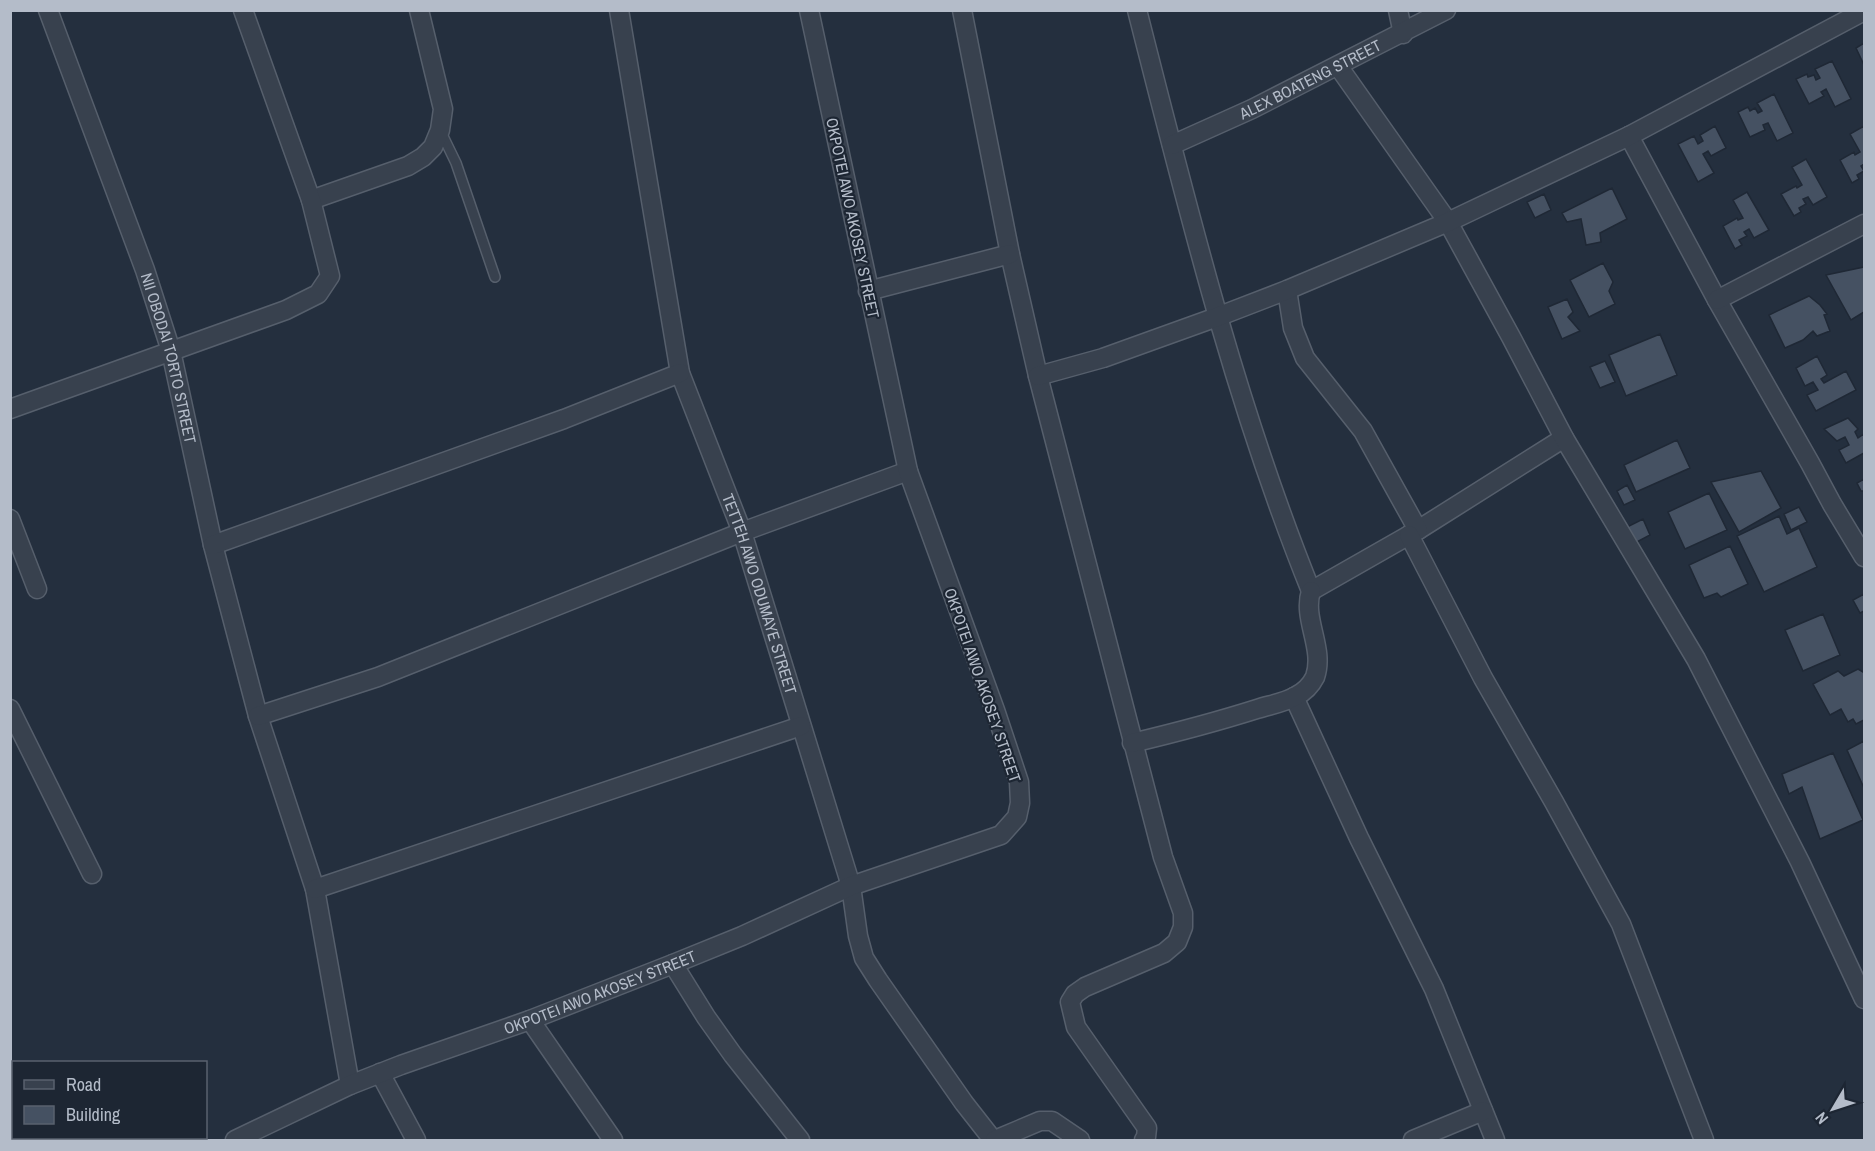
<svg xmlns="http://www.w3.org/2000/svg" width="1875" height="1151" viewBox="0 0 1875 1151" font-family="'Archivo Narrow',sans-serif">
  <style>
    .building { fill: #455162; stroke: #1f2835; stroke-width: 1.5 }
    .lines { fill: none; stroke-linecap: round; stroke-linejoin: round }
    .lane-casing { stroke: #565f6c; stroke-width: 12 }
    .street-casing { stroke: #565f6c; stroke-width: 21 }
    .lane { stroke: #38414e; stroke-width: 9 }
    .street { stroke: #38414e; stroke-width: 18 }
    .labels { text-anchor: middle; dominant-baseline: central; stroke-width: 4.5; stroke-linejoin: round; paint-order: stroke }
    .street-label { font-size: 16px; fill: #b4bcc9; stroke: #1d2633 }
  </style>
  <rect width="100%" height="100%" fill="#242f3e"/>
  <path class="building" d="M1864,43V65L1856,48Z
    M1832,61L1851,99L1835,107L1826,89L1821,92L1824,96L1809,104L1796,79L1807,74L1808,77L1814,75L1816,80L1820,78L1815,69Z
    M1774,94L1793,133L1777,141L1768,123L1763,125L1765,130L1750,137L1738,112L1748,107L1750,111L1755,108L1758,113L1762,111L1757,103Z
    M1715,126L1726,148L1711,156L1708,151L1703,154L1714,173L1698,182L1678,144L1694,136L1698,144L1703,141L1700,135Z
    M1864,126V164L1861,166L1864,171L1857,175L1859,179L1852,183L1840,160L1854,152L1855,155L1860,152L1850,134Z
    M1806,159L1827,197L1813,205L1808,197L1803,199L1806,204L1799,208L1801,212L1794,216L1781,194L1796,186L1797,188L1802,185L1792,167Z
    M1612,188L1627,219L1600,233L1601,242L1586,245L1581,219L1567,222L1562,213Z
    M1747,192L1769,230L1754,238L1749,229L1744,232L1747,236L1739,240L1742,245L1735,249L1723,226L1737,218L1738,220L1743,218L1733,200Z
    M1544,194L1551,210L1535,218L1527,202Z
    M1603,263L1613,282L1609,291L1615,304L1589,317L1570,280Z
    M1864,267V312L1851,320L1826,275Z
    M1809,296L1820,305L1827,314L1824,315L1830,331L1817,336L1813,331L1803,340L1785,348L1769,315Z
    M1567,299L1573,312L1568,317L1580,331L1562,339L1548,307Z
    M1660,334L1677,375L1626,396L1609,355Z
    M1817,356L1827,375L1821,379L1824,383L1846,371L1856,390L1816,411L1807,395L1818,390L1813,382L1805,386L1796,368Z
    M1605,361L1615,382L1600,388L1590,367Z
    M1848,418L1858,429L1855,432L1858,438L1864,434V453L1846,463L1839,450L1849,445L1845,437L1837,441L1824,429Z
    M1677,440L1690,468L1636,492L1624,465Z
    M1761,471L1781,508L1739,532L1711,482Z
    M1864,479V491H1861L1857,483Z
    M1627,485L1635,500L1624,505L1617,491Z
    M1709,493L1727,530L1685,549L1668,512Z
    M1799,507L1807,522L1791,530L1784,514Z
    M1779,516L1787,534L1799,528L1817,567L1764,592L1737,536Z
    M1643,519L1650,535L1635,543L1627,527Z
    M1730,546L1748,584L1721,597L1717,593L1704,598L1689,565Z
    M1864,594V611L1860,613L1853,600Z
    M1823,614L1840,655L1803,671L1785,630Z
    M1858,669L1863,672L1864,671V720L1856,724L1853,719L1848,722L1841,709L1830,715L1813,684L1838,671L1844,676Z
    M1864,741V788L1847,750Z
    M1833,753L1863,820L1820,839L1802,787L1789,794L1782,774Z"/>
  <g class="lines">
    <g class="lane-casing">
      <path id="lane" d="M440,130L456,163L495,277"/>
    </g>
    <g class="street-casing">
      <g id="street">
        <path id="s1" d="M48,10L145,270L171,351L213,545L258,716L315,889L350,1085"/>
        <path id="s2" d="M619,10L680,373L742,532L851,886L858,936L864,958L878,980L964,1103L993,1140"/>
        <path d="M962,10L1010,254L1038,376L1163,857L1183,913V927L1177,942L1164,953L1085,987L1075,994L1070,1002L1076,1027L1147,1128L1146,1137L1144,1140"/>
        <path d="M1137,10C1187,206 1235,403 1311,591L1418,530L1564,438"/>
        <path d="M1398,10L1403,34"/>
        <path d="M1338,66L1448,222L1511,337L1564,438L1696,659L1800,862L1864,999"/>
        <path d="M1629,136L1717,300L1810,463L1832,504L1864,557"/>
        <path id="s3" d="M1172,145L1252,109L1446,10"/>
        <path d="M311,200L408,166L423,157L433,147L440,130L443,109L419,10"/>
        <path d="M1287,290L1293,328L1305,358L1363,431L1418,530"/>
        <path d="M868,291L1010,254"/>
        <path d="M1717,300L1864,224"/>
        <path d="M1038,376L1103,358L1217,317L1287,290L1448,222L1629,136L1864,11"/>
        <path d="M10,409L286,310L318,294L330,276L311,200L243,10"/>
        <path d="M10,519L37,589"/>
        <path d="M1409,535L1483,678L1554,802L1621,924L1704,1140"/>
        <path d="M213,545L564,419L680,373"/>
        <path d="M1294,697L1359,838L1434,989L1495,1140"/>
        <path d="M10,709L92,874"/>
        <path d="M258,716L378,677L742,532L908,471"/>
        <path d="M1132,743C1174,733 1216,722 1257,709C1269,705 1284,703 1296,696C1304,692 1311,685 1315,677C1325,648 1302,619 1311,591"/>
        <path d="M315,889L801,726"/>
        <path d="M673,964L706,1017L733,1055L800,1140"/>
        <path d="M530,1020L613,1140"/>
        <path d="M380,1073L416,1140"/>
        <path id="s4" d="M235,1140L350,1085L401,1065L530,1020L673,964L742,936L851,886L1001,835L1017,817L1020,803L1019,782L995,710L908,471L809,10"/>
        <path d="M995,1140L1040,1121H1052L1080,1140"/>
        <path d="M1413,1140L1483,1111"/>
      </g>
    </g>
    <use href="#lane" class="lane"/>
    <use href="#street" class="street"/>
  </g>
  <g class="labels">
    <g class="street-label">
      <text stroke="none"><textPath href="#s3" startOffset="153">ALEX BOATENG STREET</textPath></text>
      <text transform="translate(853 218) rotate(78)">OKPOTEI AWO AKOSEY STREET</text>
      <text stroke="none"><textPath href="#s1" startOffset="369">NII OBODAI TORTO STREET</textPath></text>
      <text stroke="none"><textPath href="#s2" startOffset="603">TETTEH AWO ODUMAYE STREET</textPath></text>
      <text transform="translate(983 685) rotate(71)">OKPOTEI AWO AKOSEY STREET</text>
      <text stroke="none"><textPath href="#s4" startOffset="394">OKPOTEI AWO AKOSEY STREET</textPath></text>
    </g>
  </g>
  <rect width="1875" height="1151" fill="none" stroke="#b4bcc9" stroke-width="24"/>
  <rect x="12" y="1061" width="195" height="78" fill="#1d2633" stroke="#59626f" stroke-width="1.5"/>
  <rect x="24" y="1080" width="30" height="9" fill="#38414e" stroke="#59626f" stroke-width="1.5"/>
  <text x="66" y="1091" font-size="18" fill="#b4bcc9">Road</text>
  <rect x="24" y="1106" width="30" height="18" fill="#455162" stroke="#59626f" stroke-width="1.5"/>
  <text x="66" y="1121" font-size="18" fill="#b4bcc9">Building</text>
  <g transform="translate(1833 1109) rotate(231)" stroke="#1d2633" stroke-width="4.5" paint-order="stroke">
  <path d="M0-4.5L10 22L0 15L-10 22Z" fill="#b4bcc9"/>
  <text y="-9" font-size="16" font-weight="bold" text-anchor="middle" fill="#b4bcc9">N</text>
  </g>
</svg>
